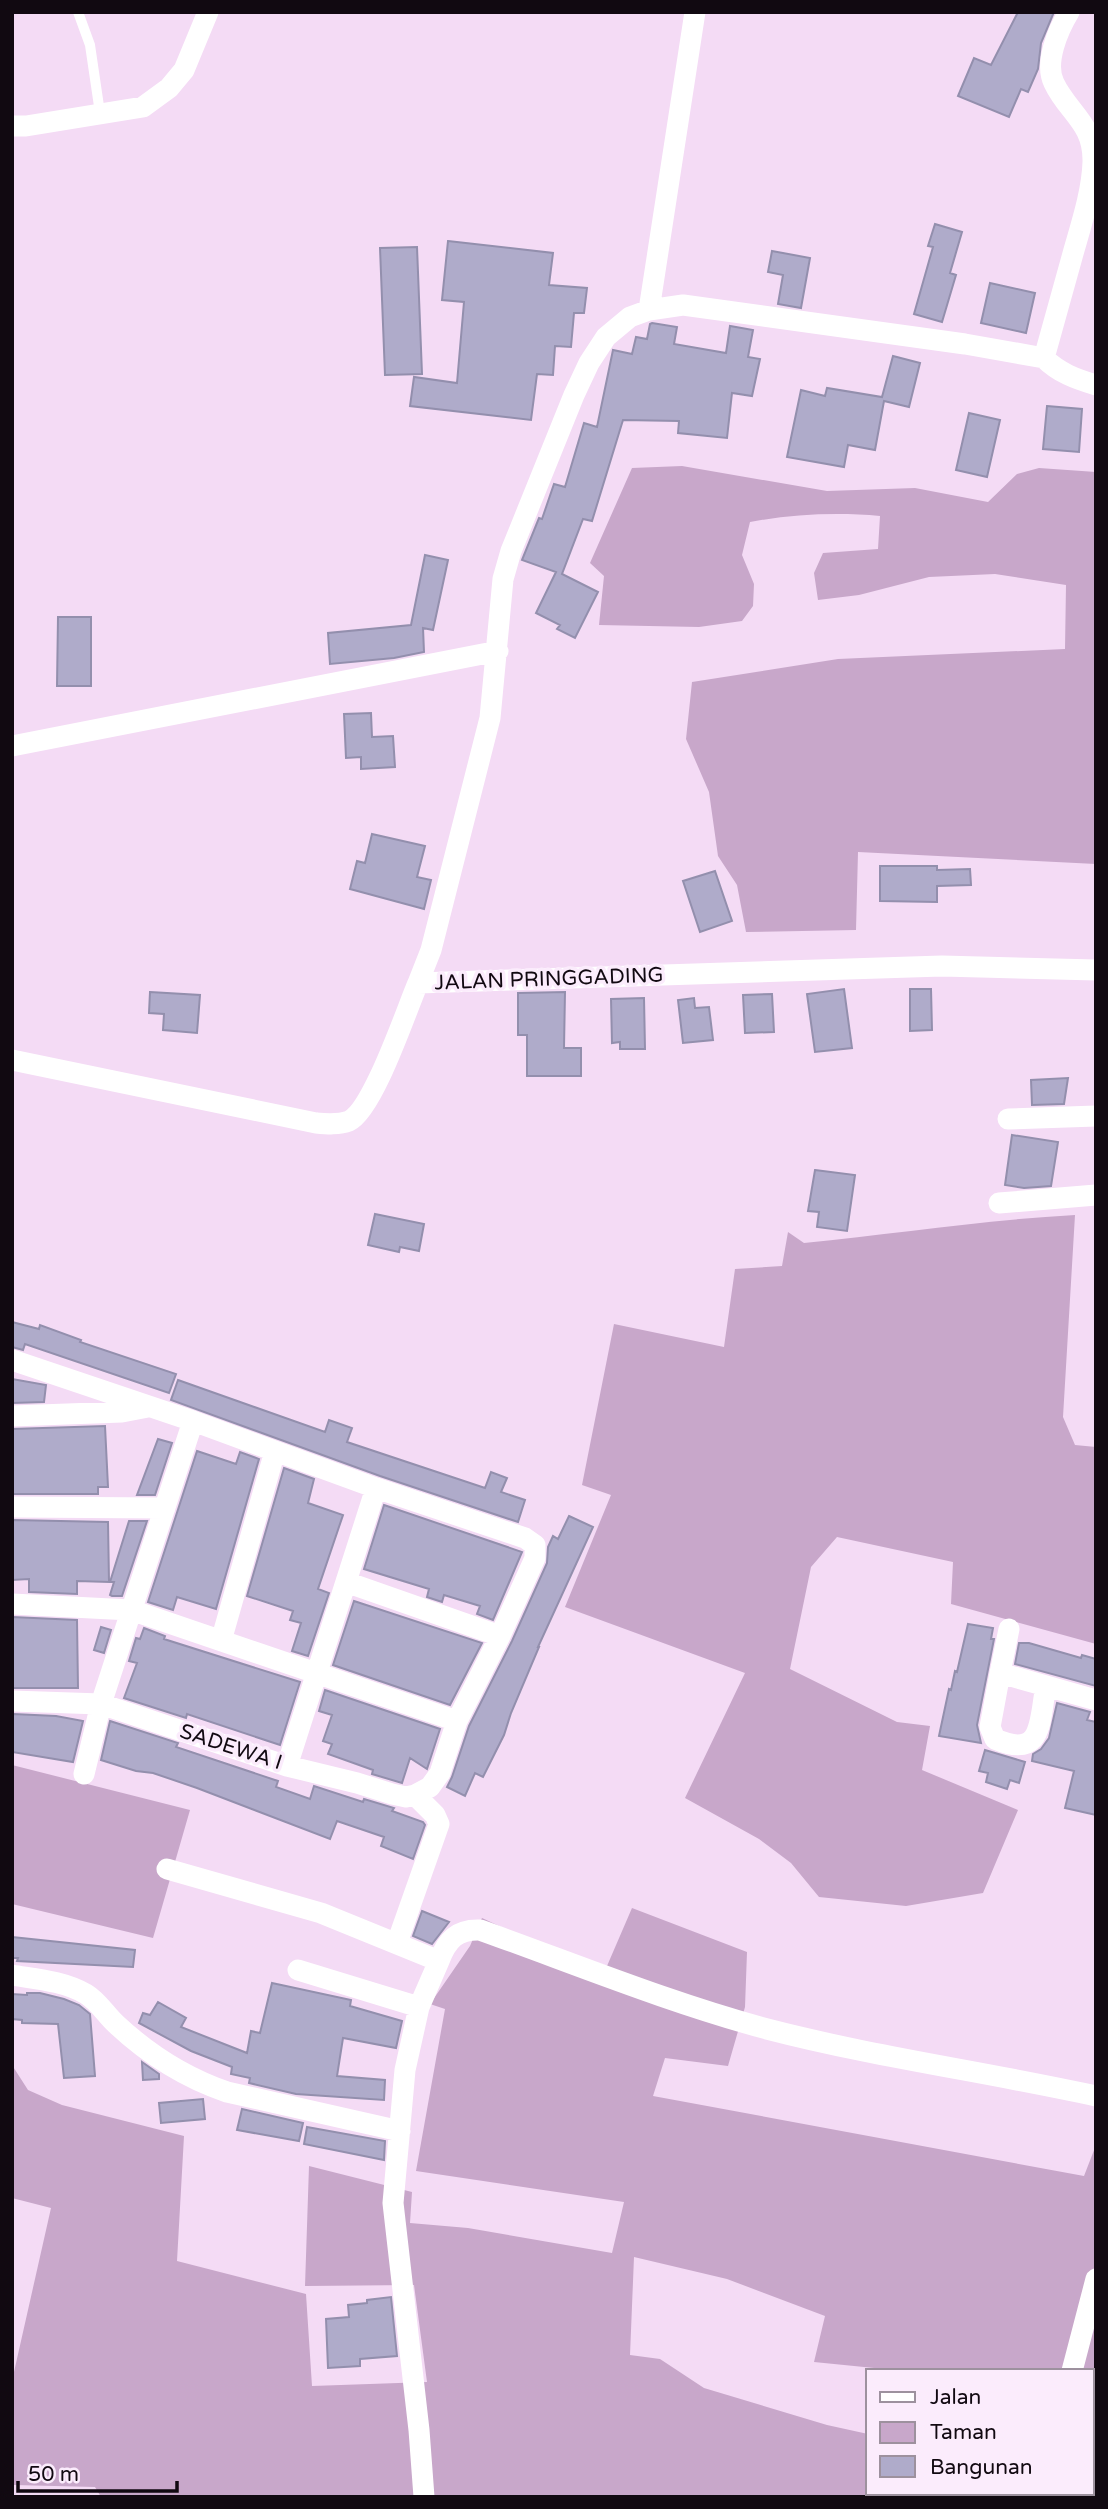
<svg xmlns="http://www.w3.org/2000/svg" width="1108" height="2509" viewBox="0 0 1108 2509" font-family="'Varela Round',sans-serif">
  <style>
    .green { fill: #c8a7ca; fill-rule: evenodd }
    .building { fill: #afabca; stroke: #938fad; stroke-width: 2 }
    .lines { fill: none; stroke-linecap: round; stroke-linejoin: round }
    .service { stroke: #fff; stroke-width: 10 }
    .minor { stroke: #fff; stroke-width: 21 }
    .labels { text-anchor: middle; dominant-baseline: central; stroke-width: 7; stroke-linejoin: round; paint-order: stroke }
    .street-label { font-size: 21px; fill: #110911; stroke: #fbecfc }
  </style>
  <rect width="100%" height="100%" fill="#f4dbf5"/>
  <path class="green" d="M682,466L827,491L915,488L988,502L1017,474L1039,468L1096,472V864L858,852L856,930L746,932L737,885L718,856L709,792L686,739L692,682L838,659L1065,649L1066,585L995,574L929,577L859,595L818,600L814,573L823,553L878,549L880,516C838,512 792,514 750,522L742,555L754,584L753,606L742,621L699,627L599,625L604,576L590,563L632,468Z
    M1075,1215L1063,1417L1075,1445L1096,1447V1644L951,1604L953,1562L837,1537L811,1567L790,1669L897,1722L930,1726L922,1770L1018,1810L983,1893L906,1906L819,1897L791,1863L759,1839L685,1798L745,1673L565,1607L611,1495L582,1485L614,1324L724,1347L735,1269L782,1266L788,1232L804,1243C894,1234 984,1220 1075,1215Z
    M12,1765L190,1810L153,1938L12,1904Z
    M632,1908L747,1952L745,2007L728,2066L665,2058L653,2096L1084,2176L1096,2145V2497H101L95,2487L14,2485L12,2494V2372H14L51,2208L12,2198V2065L28,2090L62,2105L184,2136L177,2261L306,2294L312,2386L427,2382L414,2285L305,2286L309,2166L412,2192L410,2223L468,2228L612,2253L624,2202L416,2171L445,2009L430,2004L470,1946L482,1918L521,1936L607,1966ZM634,2257L727,2279L825,2316L814,2362L904,2371H1092V2493H868V2434L827,2425L704,2388L660,2359L630,2355Z"/>
  <path class="building" d="M1018,12H1054L1041,43L1038,69L1028,92L1021,89L1009,117L958,96L974,58L991,65Z
    M935,224L962,232L950,273L956,275L942,322L914,314L933,247L928,246Z
    M448,241L553,253L549,285L587,288L584,313H574L571,347L555,346L553,375L537,374L531,420L410,406L414,377L457,383L464,302L442,300Z
    M417,247L422,374L385,375L380,248Z
    M772,251L810,258L801,308L778,304L783,275L768,272Z
    M990,283L1035,293L1026,333L981,323Z
    M652,323L677,327L674,344L726,353L730,326L753,330L748,357L760,359L752,396L732,393L727,438L678,433L679,421L623,420L592,521L583,519L562,574L598,592L575,638L557,629L560,625L536,613L556,572L522,560L539,518L542,519L554,484L565,487L584,423L597,427L613,350L632,354L636,337L647,339L650,324Z
    M893,356L920,363L909,407L884,401L875,450L848,445L844,467L787,457L801,390L825,396L827,388L882,397Z
    M1047,406L1082,409L1079,452L1043,449Z
    M969,413L1000,420L987,477L956,470Z
    M425,555L448,560L433,630L423,628L424,652L394,658L330,664L328,633L411,625Z
    M58,617H91V686H57Z
    M371,713L372,737L393,736L395,767L361,769V757L346,758L344,714Z
    M372,834L425,846L417,877L431,880L424,909L350,889L357,861L365,863Z
    M880,866H937V870L970,869L971,885L937,886V902L880,901Z
    M715,871L732,921L700,932L683,881Z
    M844,989L852,1048L815,1052L807,994Z
    M910,989H931L932,1030L910,1031Z
    M150,992L200,995L197,1033L163,1030L164,1014L149,1013Z
    M565,992L564,1048H581V1076H527V1035H518V993Z
    M772,994L774,1032L745,1033L743,995Z
    M644,998L645,1049H620V1042L612,1043L611,999Z
    M694,998L695,1008L709,1007L713,1040L683,1043L678,1000Z
    M1068,1078L1064,1104L1032,1105L1031,1080Z
    M1012,1135L1058,1142L1051,1186L1024,1188L1005,1185Z
    M815,1170L855,1175L847,1231L817,1227L819,1212L808,1211Z
    M375,1214L424,1224L419,1251L400,1247L399,1252L368,1245Z
    M12,1322L39,1329L40,1325L81,1340L80,1342L176,1374L169,1393L25,1344L23,1350L12,1347Z
    M12,1379L46,1385L44,1402L12,1403Z
    M178,1380L325,1432L329,1420L352,1428L347,1442L485,1488L491,1472L507,1478L501,1492L525,1500L518,1522L380,1476L171,1400Z
    M105,1426L108,1487H98V1494H12V1429Z
    M158,1439L172,1443L155,1495H137Z
    M197,1451L236,1464L240,1452L259,1459L216,1609L177,1597L173,1610L148,1602Z
    M284,1468L314,1479L308,1503L343,1515L318,1589L329,1593L308,1656L292,1651L301,1623L290,1620L293,1611L247,1596Z
    M384,1505L522,1552L493,1620L477,1614L480,1606L444,1595L442,1602L427,1597L429,1589L364,1569Z
    M569,1516L593,1527L538,1647H539L511,1713L504,1735L483,1777L475,1773L465,1796L447,1787L452,1777L469,1726L512,1641L547,1563L548,1547L553,1536L558,1539Z
    M12,1520L108,1522L109,1582L77,1581V1594L29,1592V1579L12,1580Z
    M129,1521H147L122,1596H112L110,1595L114,1582H110Z
    M354,1601L482,1643L450,1705L333,1665Z
    M12,1617L77,1620L78,1688H13Z
    M968,1624L993,1628L991,1639H994L977,1725L981,1743L939,1736L949,1689L951,1690L955,1671L957,1672Z
    M101,1627L111,1630L104,1653L94,1650Z
    M144,1628L165,1636L164,1639L300,1682L280,1745L187,1714L186,1718L124,1698L137,1663L129,1661L136,1638L140,1639Z
    M1019,1643H1029L1081,1658L1082,1655L1096,1659V1686L1015,1664Z
    M325,1690L440,1729L427,1769L410,1758L402,1783L372,1774L373,1770L328,1754L332,1744L323,1741L332,1715L319,1711Z
    M1057,1703L1090,1712L1087,1720L1096,1722V1815L1065,1808L1074,1771L1032,1761L1033,1754L1041,1749L1049,1738Z
    M13,1714L56,1716L83,1721L73,1762L12,1752Z
    M110,1721L178,1743L176,1747L278,1781L276,1787L310,1799L314,1786L363,1802L364,1799L394,1808L392,1811L423,1822L425,1825L413,1859L381,1846L384,1837L337,1821L330,1839L197,1788L153,1773L136,1771L101,1760Z
    M985,1750L1025,1762L1019,1783L1010,1780L1007,1789L986,1782L988,1773L979,1771Z
    M422,1911L449,1922L432,1944L413,1936Z
    M12,1937L135,1950L133,1967L17,1961L18,1958H12Z
    M272,1983L351,2000L350,2006L402,2021L396,2048L343,2038L337,2076L385,2080L384,2100L296,2094L249,2083L250,2078L231,2074L232,2067L191,2051L139,2023L143,2013L150,2015L158,2002L186,2018L181,2027L247,2053L251,2031L260,2033Z
    M27,1993H40L64,1999L79,2005L90,2014L95,2076L64,2078L58,2024L22,2023V2020L12,2019V1994L27,1995Z
    M142,2062L159,2074V2079L143,2080Z
    M203,2099L205,2119L161,2123L159,2103Z
    M242,2109L303,2123L299,2141L237,2130Z
    M307,2127L385,2141L384,2160L304,2144Z
    M391,2297L397,2356L360,2359V2366L328,2368L326,2319L349,2317L348,2305L367,2303V2300Z"/>
  <g class="lines">
    <path class="service" d="M78,12L90,45L100,113"/>
    <path class="minor" d="M1069,12C1058,30 1044,63 1054,83C1068,113 1094,123 1093,162C1092,191 1082,222 1074,250C1064,286 1054,322 1044,358C1059,373 1076,379 1096,385
      M12,126H26L143,107L169,88L184,70L208,12
      M649,310L695,12
      M12,746L498,651
      M418,983L431,950L490,718L503,579L511,551L574,395L589,363L606,337L630,317L649,310L683,305L965,344L1044,358
      M12,1060L316,1123C327,1124 339,1125 349,1121C373,1110 406,1011 418,983L942,966L1096,970
      M1008,1119L1096,1116
      M999,1203L1096,1195
      M12,1360L193,1421
      M12,1416L122,1412L148,1407
      M12,1507L165,1508
      M346,1582L500,1636
      M12,1604L131,1610L457,1721
      M221,1641L275,1451
      M1000,1673L1009,1629
      M1046,1686C1039,1721 1044,1760 995,1739L990,1727L1000,1673L1096,1700
      M12,1701L101,1704L287,1766L357,1783L392,1794L406,1797L415,1795L430,1787L440,1773L457,1721L500,1636L535,1558V1545L525,1538L376,1488L193,1421L101,1704L84,1774
      M287,1766L376,1488
      M167,1869L321,1913L439,1961C447,1940 457,1929 480,1930C575,1964 670,2003 767,2029C875,2057 987,2072 1096,2096
      M397,1943L439,1824L435,1815L415,1795
      M298,1970L419,2007
      M12,1975C36,1979 64,1981 86,1994C98,2001 106,2015 116,2024C148,2054 186,2078 227,2092L400,2131
      M1072,2371L1096,2279
      M1042,2493V2497
      M424,2497L419,2430L393,2203L405,2070L419,2007L439,1961"/>
  </g>
  <g class="labels">
    <g class="street-label">
      <text transform="translate(549 979) rotate(-2)">JALAN PRINGGADING</text>
      <text transform="translate(231 1747) rotate(18)">SADEWA I</text>
    </g>
  </g>
  <rect width="1108" height="2509" fill="none" stroke="#110911" stroke-width="28"/>
  <rect x="866" y="2369" width="228" height="126" fill="#fbecfc" stroke="#9d919e" stroke-width="2"/>
  <rect x="880" y="2392" width="35" height="10" fill="#ffffff" stroke="#9d919e" stroke-width="2"/>
  <text x="930" y="2404" font-size="21" fill="#110911">Jalan</text>
  <rect x="880" y="2422" width="35" height="21" fill="#c8a7ca" stroke="#9d919e" stroke-width="2"/>
  <text x="930" y="2439" font-size="21" fill="#110911">Taman</text>
  <rect x="880" y="2456" width="35" height="21" fill="#afabca" stroke="#9d919e" stroke-width="2"/>
  <text x="930" y="2474" font-size="21" fill="#110911">Bangunan</text>
  <path d="M18 2481v10h159v-10" fill="none" stroke="#110911" stroke-width="3.5"/>
  <text x="28" y="2481" font-size="21" fill="#110911" stroke="#fbecfc" stroke-width="5" paint-order="stroke">50 m</text>
</svg>
